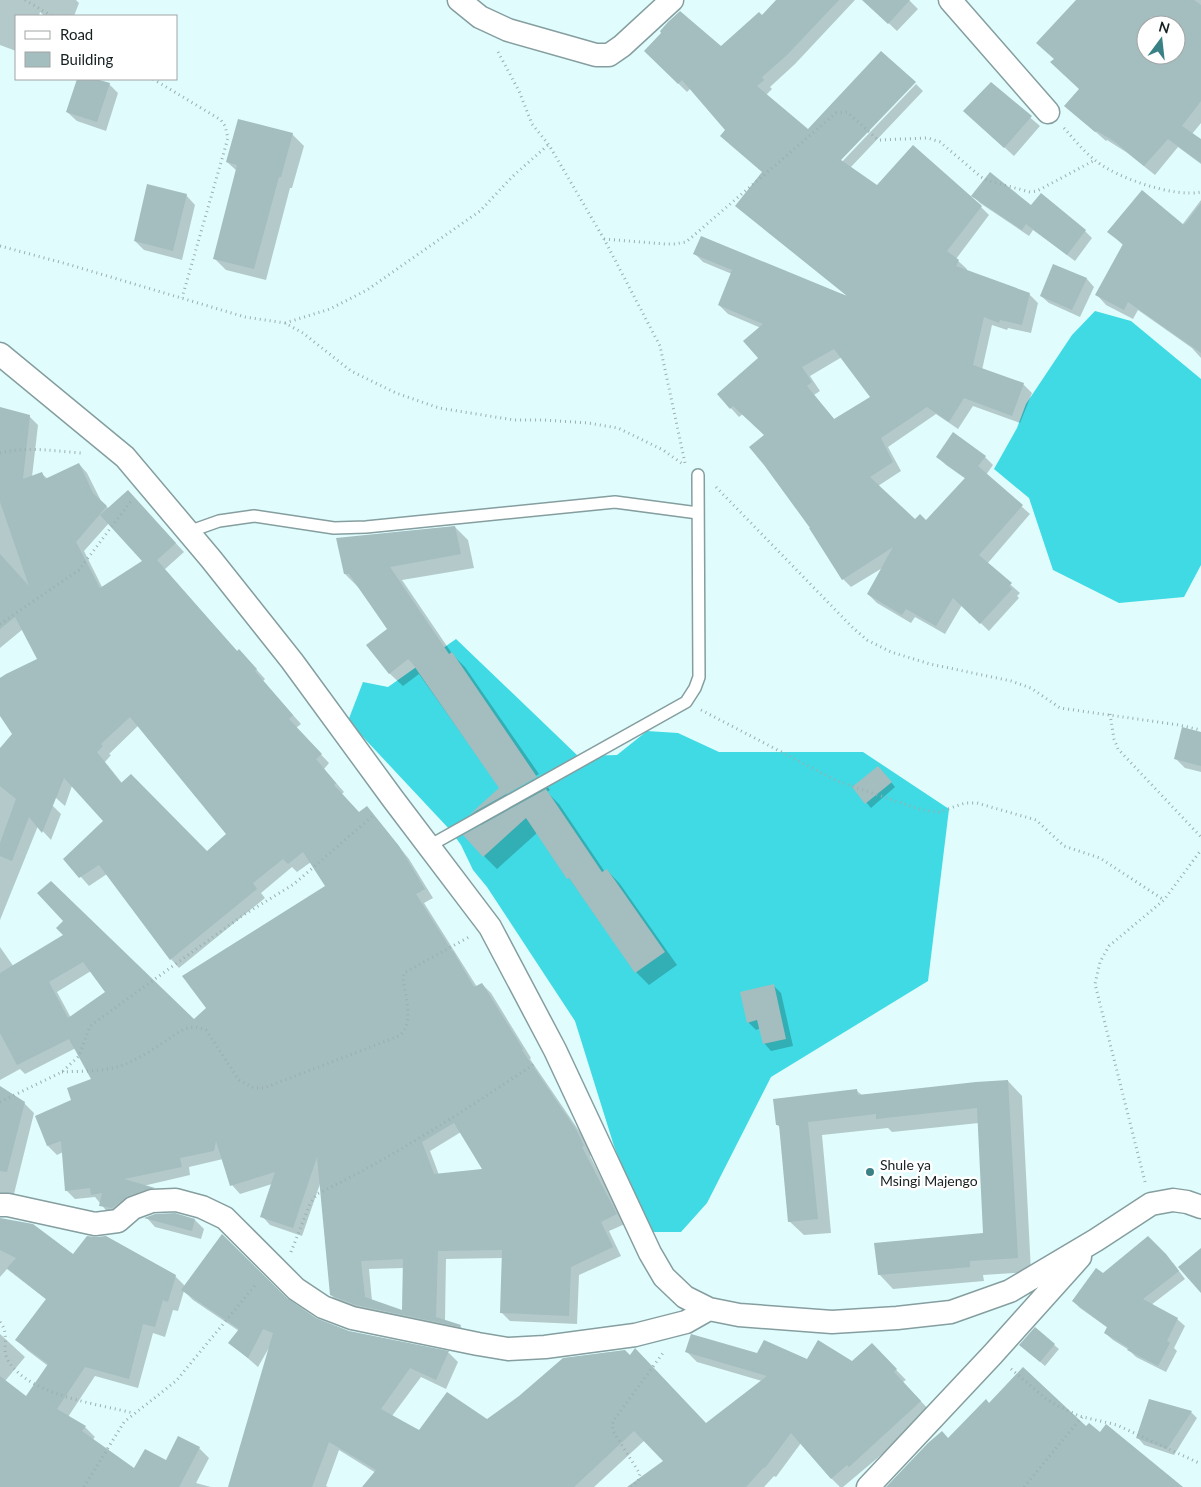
<svg xmlns="http://www.w3.org/2000/svg" width="1201" height="1487" viewBox="0 0 1201 1487" font-family="Lato,sans-serif">
  <style>
    .forest { fill: #3fdae3 }
    .shadow { fill: #0003; fill-rule: evenodd }
    .building { fill: #a4bdbf; fill-rule: evenodd }
    .lines { fill: none; stroke-linecap: round; stroke-linejoin: round }
    .lane-casing { stroke: #859e9f; stroke-width: 14 }
    .street-casing { stroke: #859e9f; stroke-width: 25 }
    .path { stroke: #9aafb0; stroke-width: 3; stroke-dasharray: 1 4; stroke-linecap: butt }
    .lane { stroke: #fff; stroke-width: 11 }
    .street { stroke: #fff; stroke-width: 22 }
    .poi-dot { fill: #398185; stroke: #fff; stroke-width: 2 }
    .labels { text-anchor: middle; dominant-baseline: central; stroke-width: 5; stroke-linejoin: round; paint-order: stroke }
    .poi-label { font-size: 14px; fill: #162020; stroke: #fff; text-anchor: start }
  </style>
  <rect width="100%" height="100%" fill="#e1fcfd"/>
  <path class="forest" d="M1095,311L1131,321L1201,379V565L1184,597L1119,603L1053,570L1029,498L994,469L1017,428L1026,404L1072,335Z
    M456,639L578,756L617,755L647,731L678,733L719,752H863L949,809L928,981L771,1077L707,1203L681,1232H648L614,1146L575,1021L487,887L473,870L461,845L451,831L348,721L363,682L388,687Z"/>
  <path class="shadow" d="M0,0H76L79,3L74,16H44L40,12L39,16H16V51L0,45Z
    M777,0H855L795,64L770,87L772,89L766,95L838,166L916,84L923,91L850,168L877,187L981,207L989,215L956,259L967,269L966,271L1029,294L1038,303L1031,333L1008,328L1007,330L992,325L982,370L1023,384L1032,393L1020,423L973,406L958,429L936,414L888,447L901,471L878,486L915,521L926,522L966,479L946,465L938,457H985L993,465L986,475L1030,514L987,564L1020,593L1017,596L1019,598L989,631L962,605L945,634L915,617L911,623L877,603L868,594L884,567L851,587L843,579L765,435L743,414L739,417L719,395L759,358L761,328L728,314L719,305L732,274L703,262L695,254L848,296L736,206L763,172L691,88L687,92L645,51L721,47L762,17ZM842,357L872,398L835,420L814,395L820,391L810,376Z
    M864,0H909L918,9L897,31Z
    M1077,0H1201V123L1192,134L1201,141V164L1178,147L1155,175L1126,152L1107,140L1106,141L1066,106L1081,89L1055,59ZM1146,25H1176V55H1146Z
    M78,79H92L109,84L118,93L106,131L77,121L67,112Z
    M991,84L1040,126L1014,156L974,120Z
    M292,134L304,146L292,188H290L266,280L226,270L214,258L237,171L227,162Z
    M186,195L195,205L182,260L144,250L135,241Z
    M973,196L1031,206L1085,231L1092,238L1075,261L1033,230L1029,236L980,203Z
    M1201,200V358L1192,348L1138,310L1133,319L1106,305L1097,295L1124,246L1109,232L1182,225Z
    M1054,265L1087,279L1094,287L1080,317L1049,303L1041,296Z
    M0,409L29,416L38,425L32,477L42,474L48,479L79,464L87,473L101,501L109,509L137,501L184,552L164,570L238,652L248,660L265,679L263,681L301,724L296,728L329,763L324,769L344,792L342,794L359,813L367,807L409,859L433,898L424,903L477,987L482,984L491,993L531,1058L530,1059L586,1141L592,1155L590,1156L625,1224L609,1231L621,1256L579,1275L577,1324L510,1321L501,1312L503,1258L446,1259L445,1321L460,1326L469,1335L340,1304L331,1295L321,1181L302,1236L270,1225L262,1216L272,1184L240,1194L232,1185L223,1159L189,1167L190,1175L143,1186L155,1189L162,1196L109,1214L95,1197L75,1199L66,1190L63,1152L57,1155L48,1146L36,1117L73,1101L93,1080L76,1048L25,1074L20,1069L0,1080V947L14,967L65,935L194,1021L327,887L311,862L297,872L292,867L261,893L265,898L179,968L171,959L107,874L89,886L65,859L105,821L72,786L65,806L56,798L0,714V678L39,660L23,629L0,648ZM109,523L144,562L102,587L84,551ZM139,725L228,834L207,852L122,783L105,762L111,755L109,754ZM91,971L107,992L71,1018L57,992ZM461,1132L484,1170L439,1175L430,1151ZM404,1268V1312L372,1301L369,1269Z
    M455,527L468,540L474,568L402,580L453,655L465,667L539,774L505,793L507,795L540,777L550,790L547,792L559,804L605,872L607,870L620,884L677,965L649,985L636,972L537,833L497,869L484,856L482,826L471,815L500,788L419,674L403,686L389,673V629L358,587L345,574Z
    M1201,733V772L1185,768L1176,759Z
    M0,768L52,805L61,814L51,840L38,826L0,920Z
    M883,772L895,787L871,808L854,788Z
    M774,986L781,993L793,1046L771,1051L764,1043L761,1028L756,1030L748,1022Z
    M1008,1081L1022,1096L1031,1272L983,1275L984,1281L893,1289L879,1274L985,1234L979,1123L892,1132L888,1128L822,1135L831,1233L804,1235L789,1221L780,1127L777,1125L857,1091L862,1095Z
    M0,1100L24,1103L34,1113L12,1202L0,1207Z
    M147,1218L195,1220L204,1229L201,1239L155,1227Z
    M0,1219L73,1256L175,1276L186,1287L286,1299L315,1319L349,1332L449,1353L458,1362L446,1389L421,1377L392,1416L419,1432L487,1420L706,1425L762,1381L697,1362L687,1352L758,1355L807,1361L852,1363L872,1345L906,1380L903,1382L930,1411L893,1445L843,1487H840L831,1478L801,1443L776,1477L774,1476L764,1487H629L665,1461L645,1440L594,1487H363L376,1473L339,1450L326,1486L328,1487H229L270,1346L258,1367L230,1343L239,1331L193,1300L184,1291L178,1311L173,1310L165,1337L153,1333L138,1388L95,1376L68,1417L85,1427L95,1437L92,1440L134,1470L166,1462L199,1448L209,1458L196,1483L211,1487H0V1334L25,1357L5,1381L27,1398L48,1366L27,1350L17,1340L47,1300L7,1269L0,1277Z
    M1173,1263L1185,1279L1151,1305L1177,1319L1185,1326L1174,1348L1177,1351L1166,1372L1136,1357L1129,1350L1113,1340L1105,1333L1108,1328L1080,1308L1073,1301L1103,1275Z
    M1035,1329L1059,1349L1045,1366L1025,1349Z
    M1191,1412L1197,1418L1174,1455L1144,1445L1138,1438Z"/>
  <path class="building" d="M776,0H839L787,55L762,77L764,80L757,86L808,129L881,51L916,82L841,160L877,185L913,145L982,206L947,251L959,260L956,266L1030,293L1022,325L1000,320L999,323L984,317L973,365L1024,383L1012,416L964,398L949,422L927,407L881,438L893,462L870,477L915,519L920,514L926,520L965,478L936,457L953,432L986,456L978,466L1023,505L979,555L1012,583L1009,586L1012,589L980,624L953,598L936,626L906,609L902,615L867,594L893,547L842,580L809,528H810L764,465L749,447L764,435L733,406L730,409L717,394L758,358L743,341L763,324L718,305L732,270L693,254L701,236L847,296L735,206L762,172L720,136L725,130L682,80L678,84L644,51L661,33L660,31L668,22L680,11L721,46L759,12L762,15ZM834,349L870,397L834,419L807,386L812,382L802,367Z
    M862,0H910L888,24Z
    M1076,0H1194L1201,5V101L1182,126L1201,139V163L1168,139L1144,166L1115,142L1097,131L1095,132L1064,106L1079,89L1050,62L1054,59L1036,43ZM1146,25H1176V55H1146Z
    M77,79H96L110,83L97,122L66,112Z
    M991,82L1032,116L1004,148L963,111Z
    M238,119L293,133L281,177H279L254,269L213,259L237,165L226,162Z
    M990,172L1031,205L1041,193L1086,230L1067,255L1026,224L1022,230L971,196Z
    M147,184L187,194L173,251L134,241Z
    M1142,190L1184,225L1201,203V353L1128,302L1124,310L1095,295L1123,244L1107,232Z
    M1053,264L1087,278L1072,310L1040,296Z
    M0,407L30,415L23,479L42,472L45,479L79,463L93,493L107,506L76,542L100,588L142,561L100,515L128,490L176,543L157,560L237,651L239,649L257,669L255,671L293,715L289,719L322,754L316,759L336,783L334,785L359,812L367,806L399,846L425,889L416,894L452,951H453L474,987L482,983L523,1049L522,1050L577,1131L584,1146L582,1147L617,1214L601,1222L613,1247L571,1267L569,1316L500,1313L502,1250L438,1251L436,1317L461,1325L460,1327L356,1305L330,1295L317,1157L293,1228L260,1217L275,1172L230,1186L216,1141L214,1151L180,1158L182,1167L124,1179L155,1188L148,1189L128,1196L112,1208L99,1206L102,1193L91,1195L90,1188L65,1191L61,1141L47,1146L35,1116L71,1100L67,1088L91,1079L69,1039L17,1065L0,1033V973L63,935L56,928L63,921L37,893L51,881L194,1019L206,1008L182,976L325,886L303,852L288,864L283,859L253,883L257,889L170,960L99,865L79,878L63,859L103,821L64,778L42,833L29,817L12,861L0,856V843L16,799L0,786V748L12,734L0,716V678L6,674L37,659L15,617L0,629V554L29,586L0,502ZM130,717L226,834L207,851L131,774L121,783L97,752L103,746L101,744ZM83,962L105,992L68,1018L49,982ZM454,1123L482,1169L434,1174L422,1142ZM403,1259L402,1310L365,1297L361,1261Z
    M455,526L461,554L390,567L449,654L452,652L537,777L469,815L499,788L412,663L408,659L389,674L366,645L387,629L349,574H344L336,538Z
    M1182,727L1201,732V766L1174,759Z
    M878,766L892,782L865,804L852,787Z
    M546,789L602,872L607,869L665,952L635,973L569,878L567,879L526,818L483,857L463,835Z
    M774,984L786,1039L763,1044L757,1020L747,1023L740,992Z
    M1008,1080L1018,1258L970,1261V1267L878,1275L874,1243L983,1233L977,1108L876,1119V1114L808,1122L818,1219L788,1222L779,1125H776L773,1099L857,1089L858,1095L976,1082Z
    M0,1086L25,1102L7,1172L0,1171Z
    M175,1213L195,1219L192,1231L144,1218L155,1214Z
    M0,1218L33,1224L73,1254L87,1236L96,1237L106,1236L176,1275L168,1302L163,1300L155,1327L143,1324L129,1379L85,1367L57,1409L86,1426L82,1431L134,1468L145,1449L166,1460L178,1436L200,1447L179,1487H0V1376L26,1396L48,1364L15,1340L46,1299L7,1268L16,1258L0,1250Z
    M222,1234L287,1298L316,1318L349,1331L449,1351L436,1380L410,1368L381,1409L419,1430L447,1392L487,1419L519,1396L563,1358L625,1350L630,1355L635,1348L706,1423L767,1376L685,1352L691,1334L757,1353L764,1340L807,1359L818,1340L852,1361L872,1343L897,1369L894,1372L921,1401L849,1467L847,1465L831,1479L791,1433L765,1468L764,1467L746,1487H627L663,1461L634,1431L574,1487H362L376,1470L329,1442L312,1487H228L273,1333L263,1329L248,1358L228,1343L239,1329L181,1290Z
    M1148,1236L1166,1254L1179,1271L1143,1299L1178,1318L1167,1341L1170,1343L1158,1366L1127,1350L1129,1348L1104,1333L1107,1327L1072,1301L1096,1268L1103,1273Z
    M1201,1248V1293L1178,1267Z
    M1035,1327L1055,1344L1040,1362L1019,1345Z
    M1023,1367L1086,1426L1089,1423L1100,1432L1106,1424L1183,1487H886L928,1443L942,1431L948,1438L986,1399L989,1403Z
    M1149,1399L1192,1411L1167,1449L1136,1438Z"/>
  <g class="lines">
    <g class="lane-casing">
      <path id="lane" d="M188,532L219,521L254,516L334,528L366,527L615,502L698,513
        M429,846L686,702L695,688L699,677L698,475"/>
    </g>
    <g class="street-casing">
      <path id="street" d="M459,0L480,17L508,30L596,55H609L622,46L672,0
        M950,0L1048,112
        M0,354L125,457L211,559L292,661L393,799L490,927L555,1050L650,1253L664,1277L685,1297L709,1309L739,1315L832,1322L897,1318L951,1312L1010,1291L1096,1240L1151,1204L1173,1200L1187,1202L1201,1207
        M0,1205H8L95,1224L118,1221L133,1208L152,1201L176,1200L202,1207L225,1218L296,1289L323,1307L352,1318L478,1344L508,1349L545,1347L635,1335L686,1322L709,1309
        M868,1487L993,1354L1080,1257"/>
    </g>
    <path class="path" d="M25,0L52,16
      M498,52L519,91L532,124L549,145L604,239L660,346L685,463
      M153,79L221,120L225,126L228,138L182,298
      M1064,128C1074,139 1084,152 1096,161C1117,178 1175,198 1201,192
      M604,239L665,244H675L686,242L836,113L847,112L878,140L928,138L940,142L981,177L989,181L1030,192L1037,191L1095,160
      M0,246L67,264L245,317L285,323L303,333L351,371L396,393L439,408L514,420H544L588,423L618,428L663,450L684,465
      M285,323L330,309L367,290L480,211L513,176L548,145
      M0,453C28,446 53,451 81,453
      M716,487L853,628L867,640L891,652L930,664L1011,681L1031,688L1060,708L1179,725L1201,730
      M0,624L79,570L131,501
      M701,710L837,781L922,810L939,812L965,803H977L1036,820L1064,846L1100,858L1164,900
      M1110,714L1114,739L1118,749L1201,837
      M62,1072C81,1071 102,1072 120,1066C143,1058 163,1042 184,1029C192,1026 198,1027 206,1030L239,1080L254,1088H264L399,1036C415,1023 405,996 403,978L404,973L469,937
      M0,1102L62,1072L79,1056L90,1026L242,916L294,884L375,814
      M1145,1182L1095,984L1100,962L1109,946L1164,900L1201,850
      M291,1252L310,1204L317,1194C394,1157 465,1110 536,1063
      M0,1322C11,1335 0,1349 9,1362C30,1395 97,1404 133,1413
      M1011,1369L1045,1398L1056,1405L1079,1416L1117,1425L1201,1464
      M84,1487L124,1422L176,1381L257,1283
      M631,1487L638,1481L640,1474L613,1431L612,1425L614,1420L663,1353
      M1024,1487L1082,1417"/>
    <use href="#lane" class="lane"/>
    <use href="#street" class="street"/>
  </g>
  <circle class="poi-dot" cx="870" cy="1172" r="5"/>
  <g class="labels">
    <g class="poi-label">
      <text x="880" y="1164">Shule ya<tspan x="880" dy="16">Msingi Majengo</tspan></text>
    </g>
  </g>
  <rect x="15" y="15" width="162" height="65" fill="#ffffff" stroke="#a2a6a6"/>
  <rect x="25" y="31" width="25" height="8" fill="#ffffff" stroke="#a2a6a6"/>
  <text x="60" y="40" font-size="15" fill="#162020">Road</text>
  <rect x="25" y="52" width="25" height="15" fill="#a4bdbf" stroke="#a2a6a6"/>
  <text x="60" y="65" font-size="15" fill="#162020">Building</text>
  <g transform="translate(1161 40) rotate(15)"><circle r="24" fill="#ffffff" stroke="#a2a6a6"/>
  <path d="M0-4L9 19L0 12L-9 19Z" fill="#398185"/>
  <text y="-8" font-size="14" font-weight="bold" text-anchor="middle" fill="#162020">N</text>
  </g>
</svg>
